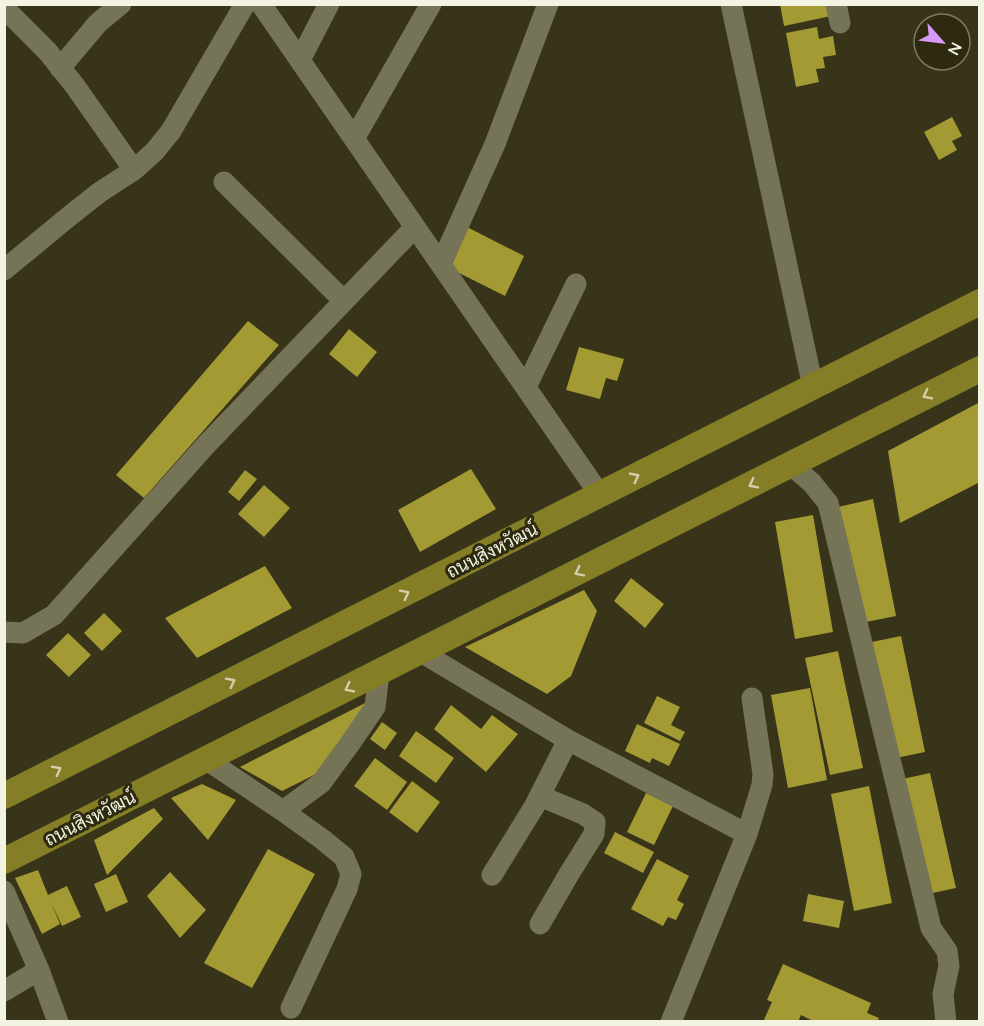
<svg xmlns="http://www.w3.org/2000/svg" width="984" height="1026" viewBox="0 0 984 1026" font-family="Quicksand,Sarabun,sans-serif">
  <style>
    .building { fill: #a49a33 }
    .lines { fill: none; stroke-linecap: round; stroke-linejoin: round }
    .minor { stroke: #767457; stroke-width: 21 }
    .major { stroke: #847e27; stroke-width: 26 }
    .oneway { stroke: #d2d0aa }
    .labels { text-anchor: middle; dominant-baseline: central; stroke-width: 6; stroke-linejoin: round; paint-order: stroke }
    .street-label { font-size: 18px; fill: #f3f3e2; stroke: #2d2a10 }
  </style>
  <rect width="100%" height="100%" fill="#37341a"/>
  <path class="building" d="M780,4H829L831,16L784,26Z
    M817,27L819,39L833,36L836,55L823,57L825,68L816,69L819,82L796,87L786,33Z
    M952,117L962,136L952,141L957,150L939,160L924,132Z
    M467,227L524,256L505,296L447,267Z
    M248,321L279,345L144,498L116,475Z
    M349,329L377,352L357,377L329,354Z
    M579,347L624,359L617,381L606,378L600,399L566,390Z
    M980,402V482L900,523L888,451Z
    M471,469L496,509L420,552L398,510Z
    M245,470L257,479L239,501L228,492Z
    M264,485L290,508L264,537L238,514Z
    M873,499L896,616L861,623L838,507Z
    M813,515L833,632L795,639L775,522Z
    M265,566L292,608L197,658L165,618Z
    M631,578L664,604L645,628L614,601Z
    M584,590L597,611L571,676L547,694L465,647Z
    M104,613L122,631L102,651L84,633Z
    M68,633L91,655L69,677L46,655Z
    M901,636L925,752L891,759L867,643Z
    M838,651L863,768L830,775L805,658Z
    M810,688L827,780L788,788L771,695Z
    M657,696L680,707L671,725L685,732L680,741L644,723Z
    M373,699L334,765L282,791L240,767Z
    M451,705L481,729L492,715L518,734L486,772L434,729Z
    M382,722L397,733L385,750L370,739Z
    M637,724L680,744L669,766L652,758L650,763L625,751Z
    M416,731L454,758L436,783L399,756Z
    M375,758L407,782L387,810L354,786Z
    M930,773L956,888L923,895L898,780Z
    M412,781L440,802L417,833L389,812Z
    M202,784L236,800L208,840L171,798Z
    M869,786L892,903L854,911L831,794Z
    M646,793L673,806L654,845L627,832Z
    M154,808L163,819L107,875L94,840Z
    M615,832L654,852L643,873L604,853Z
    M268,849L315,874L252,988L204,963Z
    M657,859L689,876L677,900L684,904L676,920L668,917L663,926L631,909Z
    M38,870L48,895L67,886L81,917L62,926L51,902L60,924L42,934L15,878Z
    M170,872L206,910L180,938L147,896Z
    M116,874L128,902L106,912L94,884Z
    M808,894L844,901L839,928L803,921Z
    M783,964L871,1003L867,1013L879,1018L877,1022H815L801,1015L798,1022H763L772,1002L767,1000Z"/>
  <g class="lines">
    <path class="minor" d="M261,4L600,495
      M731,4L813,387
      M836,4L840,23
      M4,8L48,52L75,86L134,170
      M300,60L329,4
      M60,68L98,23L121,4
      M354,139L431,4
      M224,182L344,301
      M441,264L495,144L548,4
      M4,270L72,214L100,192L134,170L155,151L171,131L245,4
      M526,387L576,284
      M791,465L812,483L828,503L931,928L947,951L949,966L943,994L946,1022
      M4,632L23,633L54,615L206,445L415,227
      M421,652L568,740L747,834L671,1022
      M207,760L283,811L322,839L344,857L351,874L347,889L291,1008
      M540,796L583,814L595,822L594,834L569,874L540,924
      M283,811L321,783L349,745L375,707L379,673
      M747,834L762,785L763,774L752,698
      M492,875L534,807L568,740
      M4,891L39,970L58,1022
      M4,991L39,970"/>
    <path class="major" d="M4,796L980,302
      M4,861L980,369"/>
  </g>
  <defs><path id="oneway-chevron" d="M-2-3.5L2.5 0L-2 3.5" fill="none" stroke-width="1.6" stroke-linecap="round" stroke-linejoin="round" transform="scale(1.5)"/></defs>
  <g class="oneway">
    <use href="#oneway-chevron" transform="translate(927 395) rotate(153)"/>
    <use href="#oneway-chevron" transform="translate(635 477) rotate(-27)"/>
    <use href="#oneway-chevron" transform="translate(753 484) rotate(153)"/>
    <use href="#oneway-chevron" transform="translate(579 572) rotate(153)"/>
    <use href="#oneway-chevron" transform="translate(405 594) rotate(-27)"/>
    <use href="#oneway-chevron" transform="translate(231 682) rotate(-27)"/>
    <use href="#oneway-chevron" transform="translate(349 688) rotate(153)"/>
    <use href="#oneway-chevron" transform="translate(57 770) rotate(-27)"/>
  </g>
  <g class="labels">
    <g class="street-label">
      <text transform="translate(492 550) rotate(-27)">ถนนสิงหวัฒน์</text>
      <text transform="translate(90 818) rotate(-27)">ถนนสิงหวัฒน์</text>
    </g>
  </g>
  <rect width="984" height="1026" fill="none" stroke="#f3f3e2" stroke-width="12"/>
  <g transform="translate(942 42) rotate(118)"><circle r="28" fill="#2d2a10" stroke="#7c7a64" stroke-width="1.5"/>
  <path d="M0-4.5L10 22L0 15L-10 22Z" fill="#d99af7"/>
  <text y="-9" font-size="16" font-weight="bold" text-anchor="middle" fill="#f3f3e2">N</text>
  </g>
</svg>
